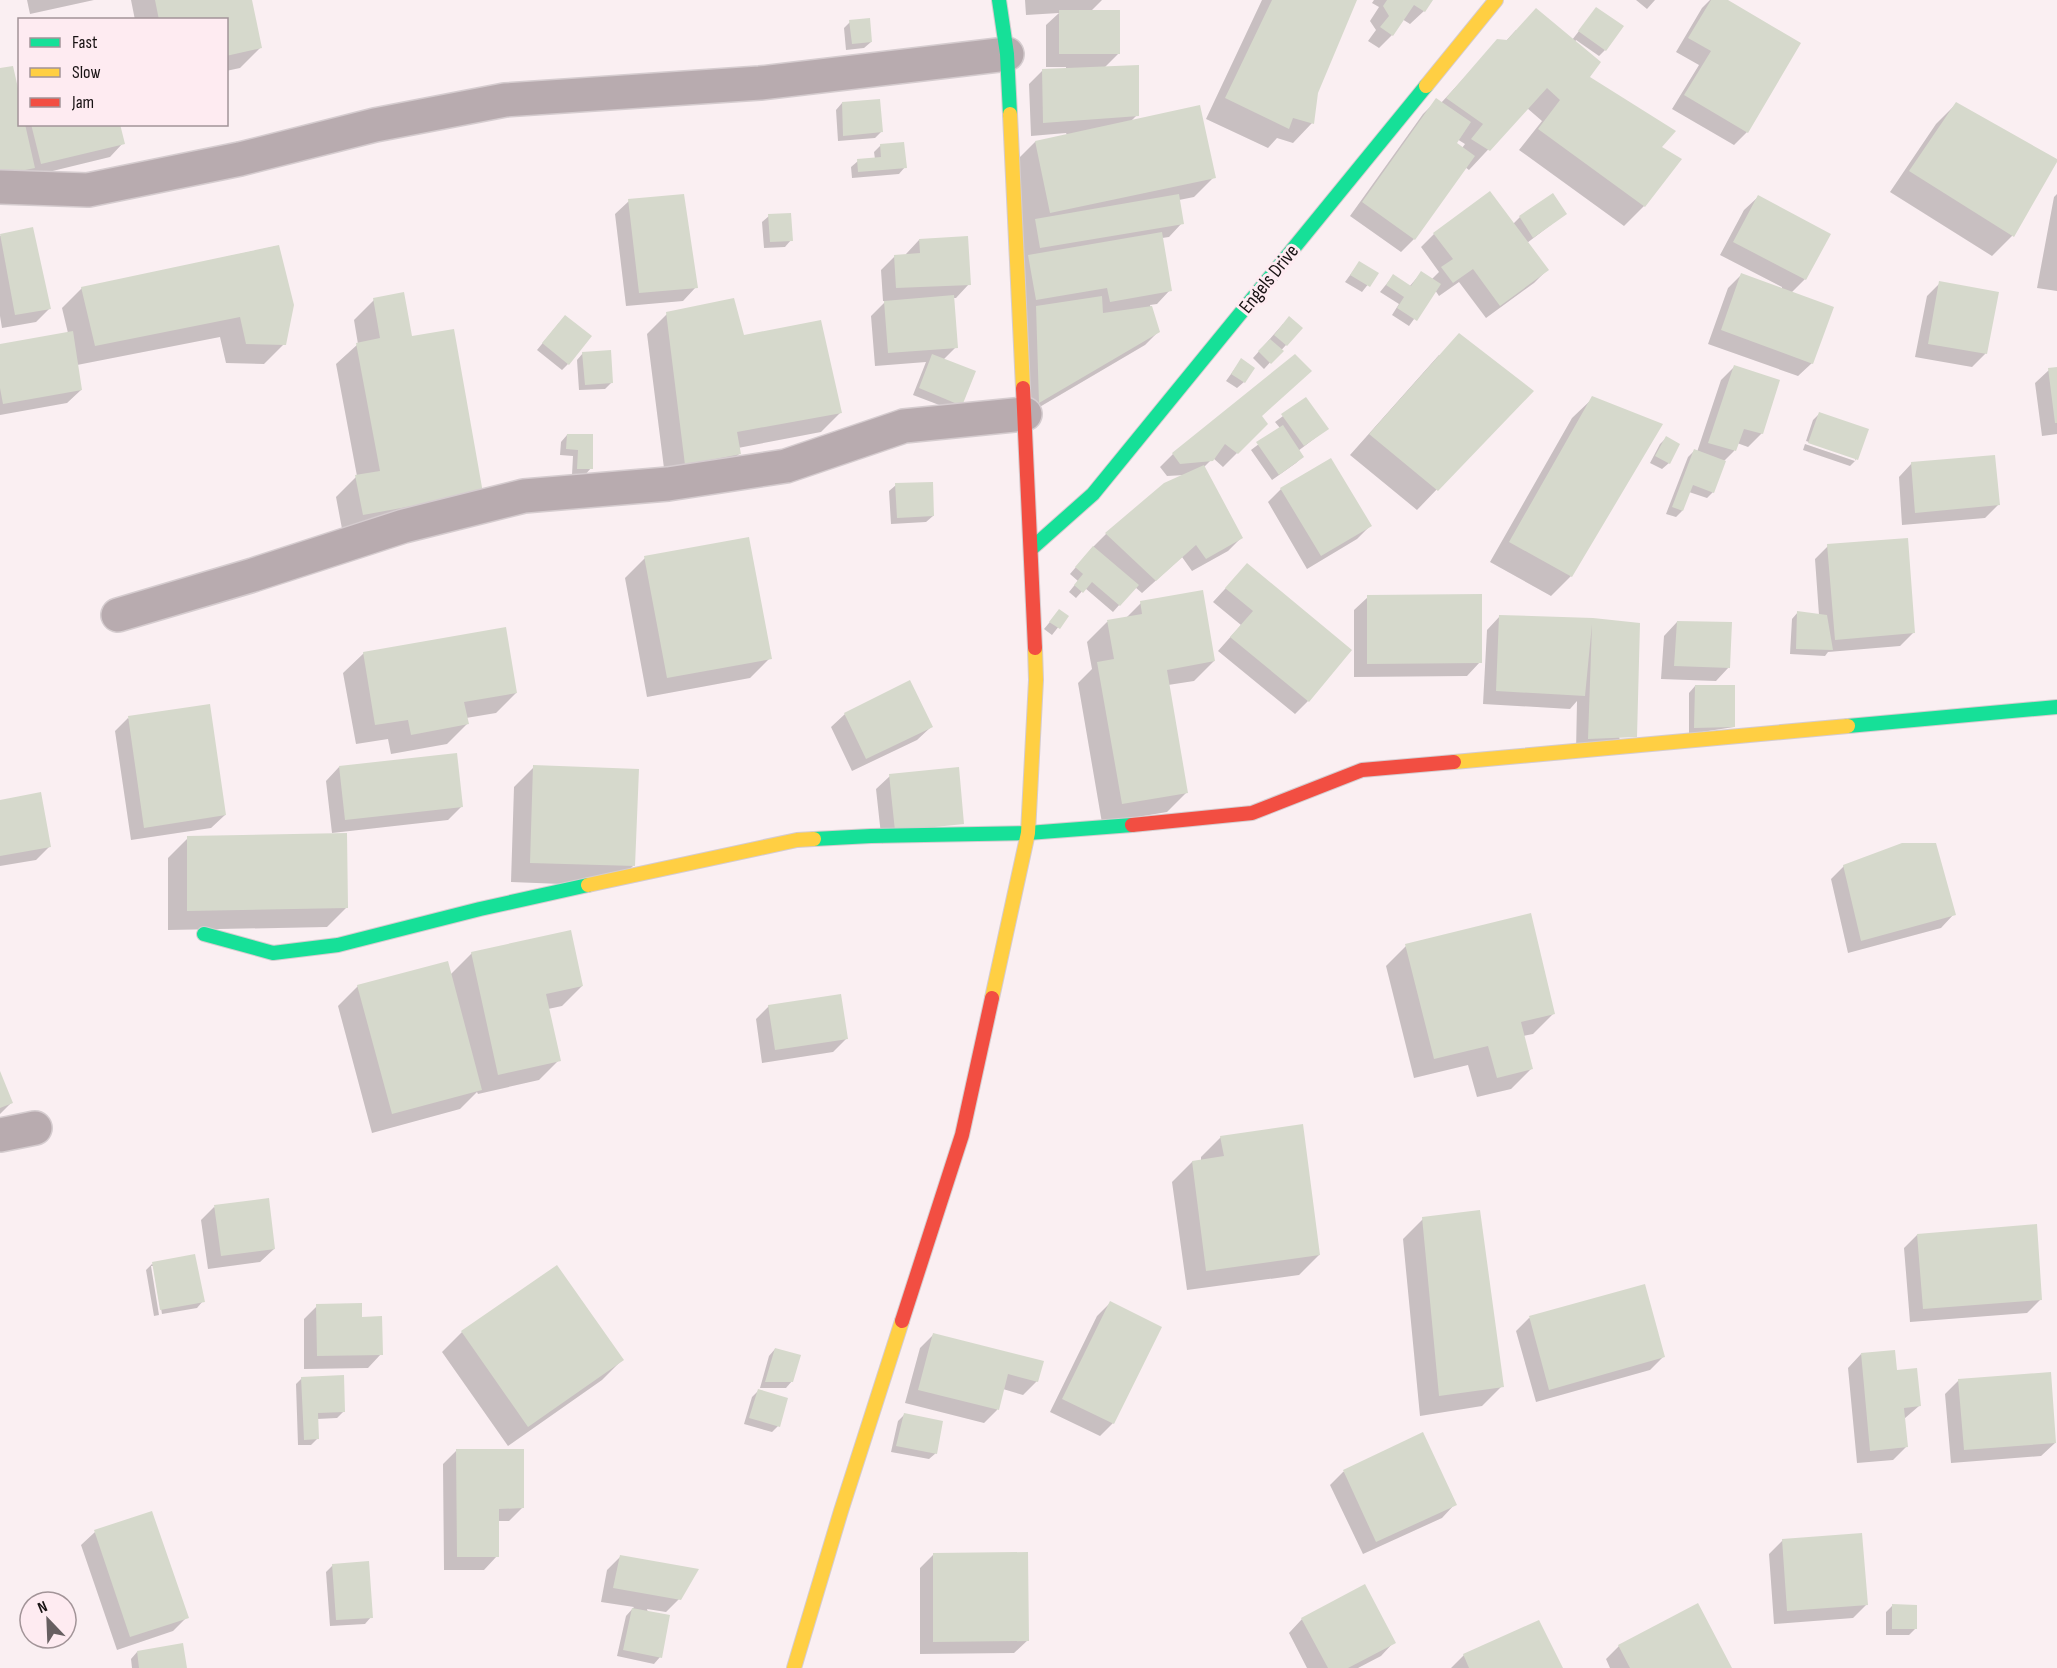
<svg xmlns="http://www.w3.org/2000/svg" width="2057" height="1668" viewBox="0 0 2057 1668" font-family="'Sofia Sans Condensed',sans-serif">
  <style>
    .shadow { fill: #0003; fill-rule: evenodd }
    .building { fill: #d6d9cc }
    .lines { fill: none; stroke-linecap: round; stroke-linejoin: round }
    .street-casing { stroke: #d5cccf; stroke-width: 36 }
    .fast-casing { stroke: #d5cccf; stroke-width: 16 }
    .slow-casing { stroke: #d5cccf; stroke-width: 16 }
    .jam-casing { stroke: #d5cccf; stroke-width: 16 }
    .street { stroke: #b8abaf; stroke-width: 33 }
    .fast { stroke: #16e098; stroke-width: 14 }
    .slow { stroke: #ffcf43; stroke-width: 14 }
    .jam { stroke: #f24e42; stroke-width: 14 }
    .labels { text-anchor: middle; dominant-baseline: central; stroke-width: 6; stroke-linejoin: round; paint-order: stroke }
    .street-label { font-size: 20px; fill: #181213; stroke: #feebf1 }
  </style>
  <rect width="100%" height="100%" fill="#faeff2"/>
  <path class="shadow" d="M27,0H94L30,14Z
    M131,0H250L260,48L240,68L226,71V20H135Z
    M1025,0H1102L1090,12L1119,53L1104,68L1137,115L1131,121L1214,177L1194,197L1179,200L1182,223L1169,237L1162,238L1170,290L1157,304L1150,305L1158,332L1145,345L1026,415L1015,162L1035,142L1067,135L1066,133L1031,136L1029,84L1042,71L1066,70V67H1046V25L1059,13L1026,15Z
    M1262,0H1356L1317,92L1312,123L1293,143L1277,138L1268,148L1206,119Z
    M1374,0H1431L1424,11L1410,24L1402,19L1392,35L1379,48L1368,41L1376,30L1370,21L1379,7L1372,3Z
    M1636,0H1655L1647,9Z
    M1710,0H1725L1747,132L1734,145L1672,109L1699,65L1676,52L1702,8Z
    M1596,9L1605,50L1599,56L1576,40L1575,42L1588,77L1660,147L1680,160L1644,206L1624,226L1519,150L1542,121L1527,108L1469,170L1465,167L1414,239L1401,252L1350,216L1423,114L1437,100L1441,103L1498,41H1506L1516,30L1572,40ZM1457,139L1465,144L1462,148L1455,143Z
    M850,22L871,42L864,48L846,50L844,28Z
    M0,70L17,94L20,92V124H119L123,143L110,157L28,177L20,180Z
    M842,103L881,132L875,138L838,141L836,110Z
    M1956,104L2056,160L2012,236L1992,256L1890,192L1936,124Z
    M881,145L905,167L899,174L852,178L851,167L858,161L875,159L874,152Z
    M2057,194V291L2037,288L2054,197Z
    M1758,197L1805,279L1791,293L1812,363L1798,376L1708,344L1728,288L1741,275L1782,289V287L1720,255L1744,210Z
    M629,201L696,287L683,301L626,306L615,214Z
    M1565,214L1527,243L1547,270L1534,283L1486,318L1459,282L1439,296L1435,290L1409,326L1392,315L1399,304L1380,292L1393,276L1409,287L1421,273L1431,280L1439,272L1421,247L1434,234L1513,224L1520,217Z
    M769,216L791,240L785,247L764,248L762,222Z
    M32,228L49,309L36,322L2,328L0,316V236Z
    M919,240L969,284L956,298H953L956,347L943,360L974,372L955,411L913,395L926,362L875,366L871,316L886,301H883L881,270L895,256H906V254Z
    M277,246L284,344L264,364L226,363L220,337L77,365L81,390L67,403L0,415V345L68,333L62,308L82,288Z
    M1359,263L1377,273L1362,292L1345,282Z
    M1940,283L1986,353L1972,367L1915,357L1927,296Z
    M374,300L411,338L482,492L343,534L336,497L357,476L336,364L358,344L354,320Z
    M667,314L743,337L841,412L821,432L738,448L739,454L719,474L666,484L647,334Z
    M559,323L568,364L562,370L537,350Z
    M1283,324L1286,345L1264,369L1253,358Z
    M583,353L612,382L605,389L579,390L577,360Z
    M1439,355L1531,391L1417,510L1350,455Z
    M1241,360L1244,382L1237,388L1226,381Z
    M1734,367L1762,433L1748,447L1737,443L1734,451L1723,462L1713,492L1707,498L1689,492L1682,511L1676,517L1666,514L1688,457L1694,451L1697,452L1721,380Z
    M2057,369V434L2042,436L2035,383L2049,370Z
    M1593,398L1571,576L1551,596L1490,562L1572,418Z
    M1306,399L1327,429L1298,451L1302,457L1296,463L1272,480L1251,450L1280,428L1275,422Z
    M1820,413L1867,430L1855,461V458L1806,441L1813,420Z
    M1260,417L1266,424L1223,467L1213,458L1203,468L1241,538L1228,551L1192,571L1182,557L1142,593L1135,587L1113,612L1085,588L1076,598L1069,592L1078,581L1070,574L1093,547L1106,534L1185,475L1167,476L1160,467L1173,454Z
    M567,435L591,436V468L585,475H572L573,456L560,455L561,442Z
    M1666,438L1669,463L1662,469L1650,463L1660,444Z
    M1805,444L1855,461L1850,466L1803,450Z
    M1912,463L1998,505L1985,518L1902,525L1899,477Z
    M896,485L933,516L926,522L891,524L889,491Z
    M1281,489L1370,526L1357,539L1307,569L1268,502Z
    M1828,546L1913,633L1900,646L1828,652L1825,656L1790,654L1792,619L1798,612L1819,615L1815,559Z
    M645,558L770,658L750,678L647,697L625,578Z
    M1247,565L1308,701L1295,714L1218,651L1241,625L1213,602Z
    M1368,597L1480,662L1467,676L1354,677V610Z
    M1141,603L1214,661L1194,681L1168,685L1187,792L1167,812L1102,823L1078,683L1092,669L1087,642L1107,622L1125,619Z
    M1059,611L1067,616L1052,635L1044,629Z
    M1500,616L1593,619L1622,750L1576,752L1577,701L1570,709L1483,704L1487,630Z
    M1677,622L1729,667L1716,681L1661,679L1664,636Z
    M364,653L516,693L496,713L466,718L467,724L447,744L391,754L388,739L356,744L343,673Z
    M1695,686L1734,727L1689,734V693Z
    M845,714L931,727L917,740L852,771L831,727Z
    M128,718L225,815L211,828L131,840L115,731Z
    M339,767L462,806L448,820L332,833L326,781Z
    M534,767L633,866L613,886L511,882L514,787Z
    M957,768L882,844L876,789L890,776Z
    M0,802L50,846L36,860L0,866Z
    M188,838L347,907L327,927L168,930V858Z
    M1844,866L1954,914L1941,928L1848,953L1831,879Z
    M1406,946L1553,1014L1533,1034L1523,1036L1531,1069L1511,1089L1477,1097L1468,1065L1414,1078L1386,966Z
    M472,953L582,986L562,1006L548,1009L559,1060L539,1080L478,1094L477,1092L460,1109L372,1133L338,1006L358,986L450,975Z
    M769,1006L846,1039L833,1052L762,1063L756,1019Z
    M0,1075L11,1103L0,1114Z
    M1221,1137L1319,1255L1299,1275L1187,1290L1172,1182L1192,1162L1201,1161V1157Z
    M214,1207L274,1249L260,1262L208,1269L201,1220Z
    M1423,1219L1502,1386L1482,1406L1420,1416L1403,1239Z
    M1917,1235L2040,1300L2027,1313L1910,1322L1904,1248Z
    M152,1264L203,1301L197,1308L162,1314L154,1266H151L159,1315L154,1316L146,1270Z
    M1110,1303L1113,1423L1100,1436L1050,1412L1097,1316Z
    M317,1306L361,1319L381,1354L368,1368L304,1369V1319Z
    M1529,1318L1663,1357L1650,1370L1536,1402L1516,1331Z
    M462,1332L622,1360L602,1380L508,1446L442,1352Z
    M933,1335L1037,1381L1023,1395L1003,1389L997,1410L984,1423L905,1403L920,1348Z
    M775,1349L792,1381L786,1388H760L769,1356Z
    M1861,1354L1919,1406L1904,1419L1906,1447L1893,1460L1857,1463L1848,1368Z
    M302,1378L344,1411L337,1418L317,1419V1439L311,1445H298L296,1384Z
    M1959,1380L2055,1443L2041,1456L1951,1463L1945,1394Z
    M759,1390L778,1426L772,1432L744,1424L752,1397Z
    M904,1415L936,1453L929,1459L891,1452L898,1421Z
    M1422,1434L1455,1504L1442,1518L1363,1554L1330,1485L1343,1472Z
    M456,1451L522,1508L509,1521H497V1556L484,1570H444L443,1464Z
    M95,1532L187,1617L173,1631L117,1650L81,1545Z
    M1783,1540L1866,1605L1853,1618L1774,1624L1769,1554Z
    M933,1555L1028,1640L1014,1653L920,1654V1568Z
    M620,1557L679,1599L666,1612L647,1609L660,1657L654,1664L617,1656L626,1616L634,1607L601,1602L607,1570Z
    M333,1565L371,1617L365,1624L330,1626L326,1572Z
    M1892,1606L1916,1628L1909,1635H1886V1612Z
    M1302,1619L1394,1642L1381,1656L1358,1668H1307L1289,1633Z
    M1619,1646L1730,1668H1610L1606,1659Z
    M137,1652L185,1668H132L131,1659Z
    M1464,1655L1561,1668H1451Z"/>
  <path class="building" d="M155,0H252L262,48L226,56V20H159Z
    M1272,0H1357L1318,93L1314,124L1293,118L1289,129L1225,98Z
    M1387,0H1433L1425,12L1414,5L1393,36L1380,27L1389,16L1383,6Z
    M1711,0H1728L1801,43L1748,133L1684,95L1711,51L1688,38Z
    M1596,7L1624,26L1606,51L1578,31Z
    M1536,8L1601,62L1590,77L1676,131L1662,147L1682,159L1645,207L1538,129L1560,100L1547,88L1490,151L1471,139L1483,124L1446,98L1497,39L1507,40Z
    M1059,10H1120V54H1059Z
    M870,18L872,42L852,44L849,20Z
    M1139,65V116L1043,123L1042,69Z
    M13,66L20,97V124H25L35,168L0,175V68Z
    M1436,98L1471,122L1457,143L1475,156L1415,240L1362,202Z
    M880,99L883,132L843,136L842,102Z
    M1956,102L2057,159V162L2014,237L1909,171Z
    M1200,105L1216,178L1050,213L1035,141Z
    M31,124H120L125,144L41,164Z
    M904,142L907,168L858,172L857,159L881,157L880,144Z
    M1490,191L1549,270L1500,306L1473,269L1453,283L1441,267L1453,259L1433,233Z
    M1553,193L1567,214L1533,238L1519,216Z
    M684,194L698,288L639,293L628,199Z
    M1179,194L1184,224L1040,248L1035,219Z
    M1758,195L1831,234L1806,280L1733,242Z
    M791,213L793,241L770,242L768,214Z
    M33,227L51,309L15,315L0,234Z
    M1162,232L1172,291L1110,302L1107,288L1036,300L1028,255Z
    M968,236L971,285L896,288L894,255L920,253L919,239Z
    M279,245L294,305L286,345L246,344L240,317L95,346L81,287Z
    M1359,261L1379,273L1370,287L1350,275Z
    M1421,271L1441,284L1417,321L1397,308L1404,297L1386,285L1393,274L1411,286Z
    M1741,273L1834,307L1813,364L1721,330Z
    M1939,281L1999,292L1987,354L1928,344Z
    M404,292L412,336L454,329L483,493L363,515L355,475L380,471L356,343L380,338L373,298Z
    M954,295L958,348L888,353L884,301Z
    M1102,296L1103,313L1152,306L1160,332L1039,403L1036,306Z
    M734,298L744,335L821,320L842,413L737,432L741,454L685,465L666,312Z
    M565,315L592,336L569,365L542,343Z
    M1289,316L1303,328L1287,346L1274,335Z
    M73,331L82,390L3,404L0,388V344Z
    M1459,333L1534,391L1438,491L1369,434Z
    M1270,339L1284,351L1271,364L1258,351Z
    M611,350L613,383L585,385L582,352Z
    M932,354L976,371L962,406L919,388Z
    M1295,354L1312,371L1262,416L1268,424L1238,454L1225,444L1213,461L1180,464L1172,453Z
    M1241,358L1255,368L1245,383L1231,374Z
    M1734,365L1780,380L1763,434L1744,429L1736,451L1708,443Z
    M2057,367V423H2055L2048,368Z
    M1592,396L1663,424L1572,577L1509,542Z
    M1306,397L1329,429L1304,446L1281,414Z
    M1819,412L1869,429L1858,460L1808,443Z
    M1283,425L1304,457L1279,475L1256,442Z
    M567,434H593V469H577L578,450L566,449Z
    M1666,436L1680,444L1670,464L1655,456Z
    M1694,449L1726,461L1714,493L1693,485L1683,511L1672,507Z
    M1995,455L2000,505L1915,513L1911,462Z
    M1331,458L1372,526L1321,556L1280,488Z
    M1204,465L1243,538L1206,559L1196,545L1156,581L1105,533L1164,483Z
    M933,482L934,516L897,518L895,483Z
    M749,537L772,659L667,678L644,556Z
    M1908,538L1915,633L1835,640L1827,544Z
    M1093,546L1139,585L1120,606L1092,582L1083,593L1074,585L1083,574L1075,567Z
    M1247,563L1352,650L1309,702L1230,637L1253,611L1225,588Z
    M1203,590L1215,661L1167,670L1188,793L1122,804L1097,662L1114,659L1107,620L1142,614L1140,601Z
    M1482,594V663L1367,664V595Z
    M1059,609L1069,616L1060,629L1049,622Z
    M1797,611L1827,615L1833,650L1796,649Z
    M1499,615L1593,618L1640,623L1637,737L1588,739L1592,624L1585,696L1496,691Z
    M1677,621L1732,622L1730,668L1674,666Z
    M506,627L517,693L464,702L469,724L411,735L408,720L375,725L363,652Z
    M910,680L933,727L866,759L844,713Z
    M1695,685H1735V727L1694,728Z
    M210,704L226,815L144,828L128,716Z
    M457,753L463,807L345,820L339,766Z
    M533,765L639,769L635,866L530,863Z
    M959,767L964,824L895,831L889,774Z
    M41,792L51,847L0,856V800Z
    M347,833L348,908L187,911V836Z
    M1902,843H1936L1956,915L1861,941L1843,865Z
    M1531,913L1555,1014L1521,1022L1533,1069L1497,1078L1488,1046L1434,1059L1405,944Z
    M571,930L583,986L546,994L561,1061L498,1075L471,952Z
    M448,961L482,1090L392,1114L357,985Z
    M841,994L848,1039L775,1050L768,1005Z
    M0,1071L13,1103L0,1108Z
    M1303,1124L1320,1255L1206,1271L1192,1161L1224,1156L1220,1136Z
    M269,1198L275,1249L221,1256L214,1205Z
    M1480,1210L1504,1387L1439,1396L1422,1217Z
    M2037,1224L2042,1300L1923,1309L1917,1234Z
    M195,1254L205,1302L160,1310L152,1262Z
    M557,1265L624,1360L528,1427L461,1331Z
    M1645,1284L1665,1357L1549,1390L1529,1316Z
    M1110,1301L1162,1327L1114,1424L1062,1399Z
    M362,1303V1317L382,1316L383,1355L317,1356L316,1304Z
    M933,1333L1044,1361L1038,1382L1008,1374L999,1410L918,1390Z
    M775,1348L801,1355L793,1382H765Z
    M1895,1350L1897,1370L1917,1368L1921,1406L1904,1408L1908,1447L1870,1451L1861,1353Z
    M2051,1372L2056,1443L1964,1450L1958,1379Z
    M344,1375L345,1412L318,1413L319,1439L304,1440L301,1377Z
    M758,1389L788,1398L780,1427L749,1418Z
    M904,1413L943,1421L937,1454L896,1446Z
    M1423,1432L1457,1505L1376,1542L1343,1470Z
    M456,1449H524V1508L499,1509V1557H457Z
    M152,1511L189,1618L130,1637L94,1530Z
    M1862,1533L1868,1605L1787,1611L1782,1539Z
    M1028,1552L1029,1641L933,1642V1553Z
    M620,1555L699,1569L681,1600L613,1588Z
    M369,1561L373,1618L336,1620L332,1564Z
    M1365,1584L1396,1643L1348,1668H1328L1301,1618Z
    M1698,1603L1732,1668H1630L1618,1645Z
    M1892,1604L1917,1605V1629H1892Z
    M632,1608L670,1615L662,1658L623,1650Z
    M1539,1620L1563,1668H1469L1463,1654Z
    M183,1643L187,1668H139L137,1651Z"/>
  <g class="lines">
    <g class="street-casing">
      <path id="street" d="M0,187L88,190L240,159L375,125L505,100L760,83L1007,54
        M118,615L253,575L404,526L524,496L668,484L786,466L904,426L1025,414
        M0,1135L35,1128"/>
    </g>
    <g class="fast-casing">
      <path id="fast" d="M999,0L1007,54L1010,114
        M1031,549L1093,494L1426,86
        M1848,726L2057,707
        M814,839L871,836L1028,833L1132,825
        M204,934L273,953L338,945L480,909L588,885"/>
    </g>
    <g class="slow-casing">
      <path id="slow" d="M1426,86L1496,0
        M1010,114L1023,388
        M1454,762L1848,726
        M588,885L797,840L814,839
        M992,998L1028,833L1036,680L1035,648
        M794,1668L841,1511L902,1321"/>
    </g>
    <g class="jam-casing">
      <path id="jam" d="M1023,388L1035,648
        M1132,825L1252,813L1362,770L1454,762
        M902,1321L962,1135L992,998"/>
    </g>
    <use href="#street" class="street"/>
    <use href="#fast" class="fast"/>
    <use href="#slow" class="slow"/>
    <use href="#jam" class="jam"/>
  </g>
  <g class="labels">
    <g class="street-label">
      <text transform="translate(1269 279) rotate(-51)">Engels Drive</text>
    </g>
  </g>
  <rect x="18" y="18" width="210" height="108" fill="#feebf1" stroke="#a29498" stroke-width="1.5"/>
  <rect x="30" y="38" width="30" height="9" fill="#16e098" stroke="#a29498" stroke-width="1.5"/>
  <text x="72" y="48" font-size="18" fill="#181213">Fast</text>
  <rect x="30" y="68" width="30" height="9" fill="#ffcf43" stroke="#a29498" stroke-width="1.5"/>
  <text x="72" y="78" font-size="18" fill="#181213">Slow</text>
  <rect x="30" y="98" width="30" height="9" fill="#f24e42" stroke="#a29498" stroke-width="1.5"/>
  <text x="72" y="108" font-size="18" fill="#181213">Jam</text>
  <g transform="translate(48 1620) rotate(337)"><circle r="28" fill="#feebf1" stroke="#a29498" stroke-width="1.5"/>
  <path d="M0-4.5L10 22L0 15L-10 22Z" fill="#675f61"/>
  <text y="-9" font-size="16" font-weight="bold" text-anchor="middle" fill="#181213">N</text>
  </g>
</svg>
